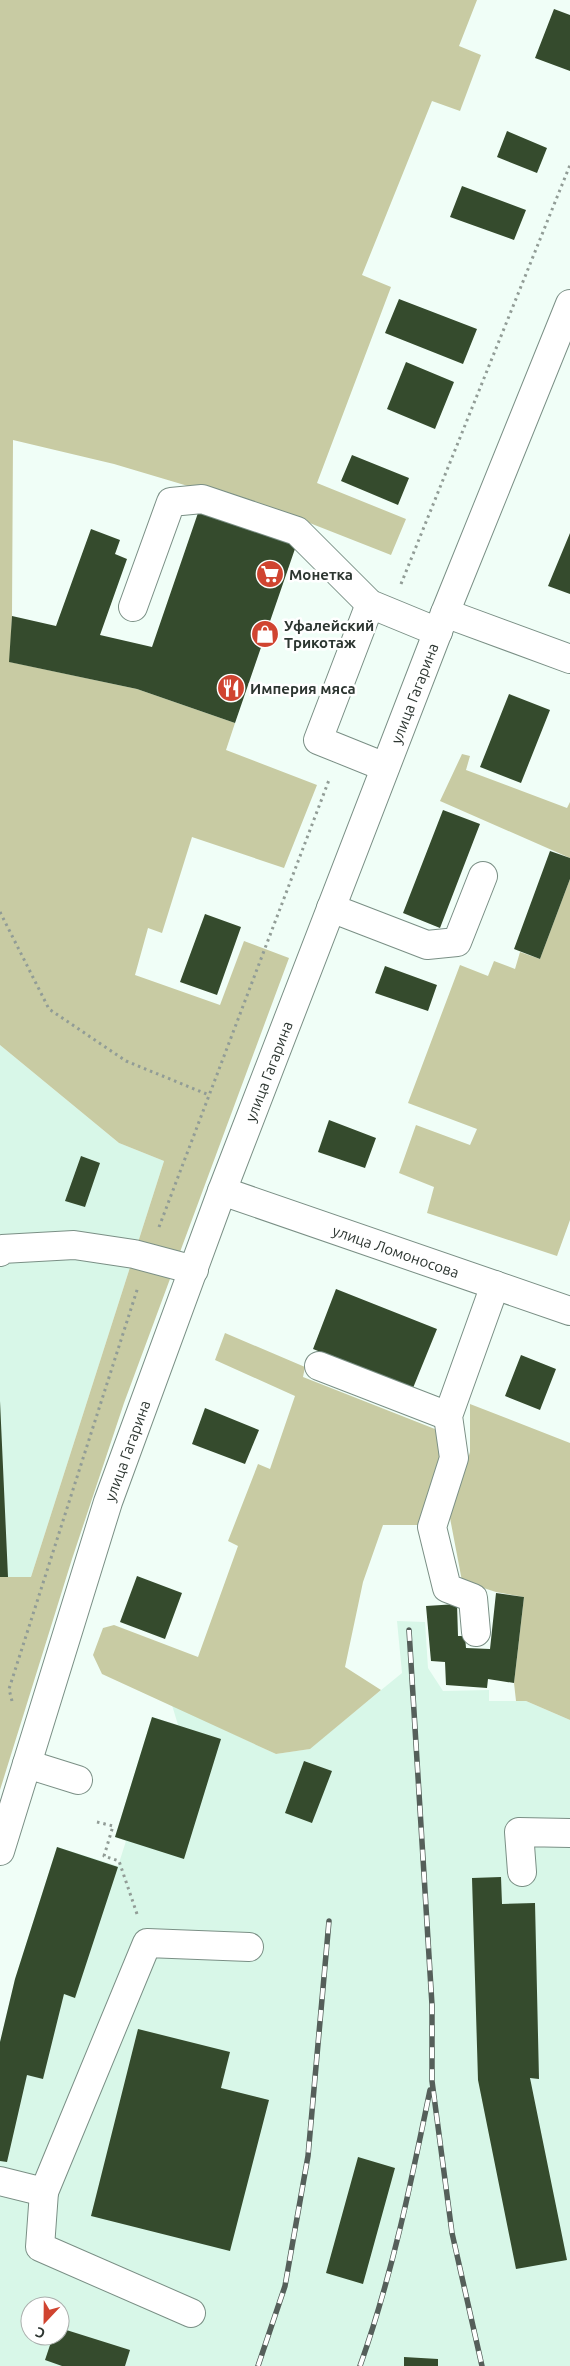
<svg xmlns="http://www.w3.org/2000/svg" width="570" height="2366" viewBox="0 0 570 2366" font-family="Ubuntu,sans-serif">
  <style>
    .built { fill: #d8f7e8; fill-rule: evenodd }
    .green { fill: #c8cba3 }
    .building { fill: #354b2d }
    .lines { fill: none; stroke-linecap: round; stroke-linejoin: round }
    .minor-casing { stroke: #7a8f85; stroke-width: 30 }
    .path { stroke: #919c96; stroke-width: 3; stroke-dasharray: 2.5 4; stroke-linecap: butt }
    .minor { stroke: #fff; stroke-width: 28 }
    .rail-casing { stroke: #555f5a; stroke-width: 5.5 }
    .rail { stroke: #fff; stroke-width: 4; stroke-dasharray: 11; stroke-linecap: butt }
    .labels { text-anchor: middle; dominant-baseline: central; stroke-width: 5; stroke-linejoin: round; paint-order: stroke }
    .poi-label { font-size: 15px; font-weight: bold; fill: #2d3631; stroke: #fff; text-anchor: start }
    .street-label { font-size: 15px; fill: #2d3631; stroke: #fff }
  </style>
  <rect width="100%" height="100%" fill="#f0fef7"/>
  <path class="built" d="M0,1045L119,1143L164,1161L31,1577H0Z
    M397,1621L425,1622L428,1668L443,1691L489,1690V1701H526L570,1720V2366H0V2042L15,1979L57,1847L118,1866L126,1841L115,1837L152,1717L178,1725L172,1705L276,1754L309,1749L402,1673ZM30,2306H60V2336H30Z"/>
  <path class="green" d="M0,0H477L459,46L481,55L460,111L432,101L362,275L391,287L317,483L406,519L391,555L302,520L114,464L13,440L12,616L10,662L137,689L235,723L226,750L317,785L284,868L192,837L162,933L148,928L135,975L220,1005L244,941L289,958L124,1403L72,1559L0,1790V1577H31L164,1161L119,1143L0,1045Z
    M462,754L470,756L466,770L567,808L570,802V858L440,801Z
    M570,879V1220L557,1256L427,1213L434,1187L399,1173L416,1125L470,1145L477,1129L408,1103L460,965L488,976L494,961L515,969L520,952L540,959Z
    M225,1333L305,1367L303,1377L440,1431L445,1451L420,1525H383L363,1582L345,1667L381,1690L310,1749L276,1754L102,1674L93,1655L103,1628L114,1625L198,1657L238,1546L228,1541L258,1464L270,1469L295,1396L215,1360Z
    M470,1404L570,1443V1720L526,1701H516L514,1683L524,1597L496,1592L462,1581L450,1518L470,1452Z"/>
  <path class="building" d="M554,9L570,15V71L535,58Z
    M507,131L547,148L537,173L497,157Z
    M462,186L526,210L514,240L450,217Z
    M399,299L477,329L463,364L385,333Z
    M406,362L454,382L435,429L387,409Z
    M352,455L409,478L398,505L341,481Z
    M199,510L297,543L235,723L137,689L9,662L12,616L56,626L91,529L120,540L115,554L127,559L100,635L152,647Z
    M570,533V594L548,586Z
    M509,694L550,710L521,783L480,767Z
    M443,810L480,824L440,928L403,913Z
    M550,851L570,858V879L540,959L514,949Z
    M205,914L241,927L217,995L180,982Z
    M385,966L437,985L428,1011L375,993Z
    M329,1120L376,1138L365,1168L318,1152Z
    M81,1156L100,1163L85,1207L65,1201Z
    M336,1289L437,1329L413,1388L313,1349Z
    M521,1355L556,1369L540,1410L505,1396Z
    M0,1401L8,1577H0Z
    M205,1408L259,1430L245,1464L192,1444Z
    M137,1576L182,1593L165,1639L120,1622Z
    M496,1593L524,1597L514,1683L488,1679L487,1688L446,1685L445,1662L431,1661L426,1606L457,1604L458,1636H465L466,1648L490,1649Z
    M152,1717L221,1739L184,1859L115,1837Z
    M304,1761L332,1771L312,1823L285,1813Z
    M57,1847L118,1867L75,1998L64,1994L43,2079L27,2075L7,2162L0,2161V2042L15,1979Z
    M501,1877L502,1904L535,1903L539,2079L530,2078L567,2260L516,2269L478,2080L472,1878Z
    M138,2029L230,2052L221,2088L269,2100L230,2251L91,2216Z
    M358,2157L395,2168L363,2284L326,2273Z
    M60,2328L130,2350L125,2366H62L45,2360L53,2336H60Z
    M404,2357L438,2359V2366H404Z"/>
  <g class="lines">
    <g class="minor-casing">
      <g id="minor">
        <path d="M370,604L318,740L385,767"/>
        <path d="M133,607L171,502L202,499L297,531L370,604L438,632"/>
        <path d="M445,613L570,659"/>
        <path d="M331,908L427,945L457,942L483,876"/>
        <path id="s1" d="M222,1191L570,1311"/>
        <path d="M0,1252L2,1249L74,1245L134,1254L194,1270"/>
        <path d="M319,1366L448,1416"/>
        <path d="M476,1632L473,1598L447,1588L432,1527L454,1458L448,1416L495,1285"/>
        <path d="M27,1764L78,1780"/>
        <path id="s2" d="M0,1851L108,1502L222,1191L445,613L570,304"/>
        <path d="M522,1872L519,1832L570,1833"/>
        <path d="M0,2181L44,2192L147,1943L249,1947"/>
        <path d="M44,2192L40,2247L191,2313"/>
      </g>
    </g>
    <path class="path" d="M401,584L570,165
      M0,912L49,1009L126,1061L209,1095
      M159,1227L329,780
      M12,1701L9,1689L138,1287
      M97,1822L113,1826L104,1856L119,1861L137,1914"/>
    <use href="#minor" class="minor"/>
    <g class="rail-casing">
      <path id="rail" d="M409,1630L432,2005V2081L452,2233L482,2366
        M258,2366L285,2286L308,2156L329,1921
        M360,2366C392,2276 411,2183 430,2090"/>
    </g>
    <use href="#rail" class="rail"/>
  </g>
  <defs>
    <g id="supermarket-disc" transform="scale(1.4375)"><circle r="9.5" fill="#d04430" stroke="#fff"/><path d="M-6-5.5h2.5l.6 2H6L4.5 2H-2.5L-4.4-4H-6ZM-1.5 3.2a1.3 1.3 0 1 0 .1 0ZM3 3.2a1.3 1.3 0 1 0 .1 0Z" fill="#fff"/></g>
    <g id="shop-disc" transform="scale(1.4375)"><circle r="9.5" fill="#d04430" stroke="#fff"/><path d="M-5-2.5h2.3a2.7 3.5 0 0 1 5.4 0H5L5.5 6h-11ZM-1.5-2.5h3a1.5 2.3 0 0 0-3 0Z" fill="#fff"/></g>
    <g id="restaurant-disc" transform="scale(1.4375)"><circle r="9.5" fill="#d04430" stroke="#fff"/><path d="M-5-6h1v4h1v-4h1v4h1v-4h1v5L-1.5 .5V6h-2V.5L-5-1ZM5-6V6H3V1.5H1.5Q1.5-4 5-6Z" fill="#fff"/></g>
  </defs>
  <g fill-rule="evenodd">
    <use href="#supermarket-disc" x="270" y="574"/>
    <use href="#shop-disc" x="265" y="634"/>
    <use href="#restaurant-disc" x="231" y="688"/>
  </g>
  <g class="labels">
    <g class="poi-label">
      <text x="289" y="574">Монетка</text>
      <text x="284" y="625">Уфалейский<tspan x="284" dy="17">Трикотаж</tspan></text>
      <text x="250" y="688">Империя мяса</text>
    </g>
    <g class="street-label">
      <text stroke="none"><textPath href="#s2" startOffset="1230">улица Гагарина</textPath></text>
      <text stroke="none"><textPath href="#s2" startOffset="825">улица Гагарина</textPath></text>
      <text stroke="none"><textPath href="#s1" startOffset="184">улица Ломоносова</textPath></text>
      <text stroke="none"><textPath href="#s2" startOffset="420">улица Гагарина</textPath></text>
    </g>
  </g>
  <g transform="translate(45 2321) rotate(202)"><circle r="24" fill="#ffffff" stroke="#abafad"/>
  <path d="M0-4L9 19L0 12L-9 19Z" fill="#d04430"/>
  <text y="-8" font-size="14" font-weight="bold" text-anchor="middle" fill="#2d3631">С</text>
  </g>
</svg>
